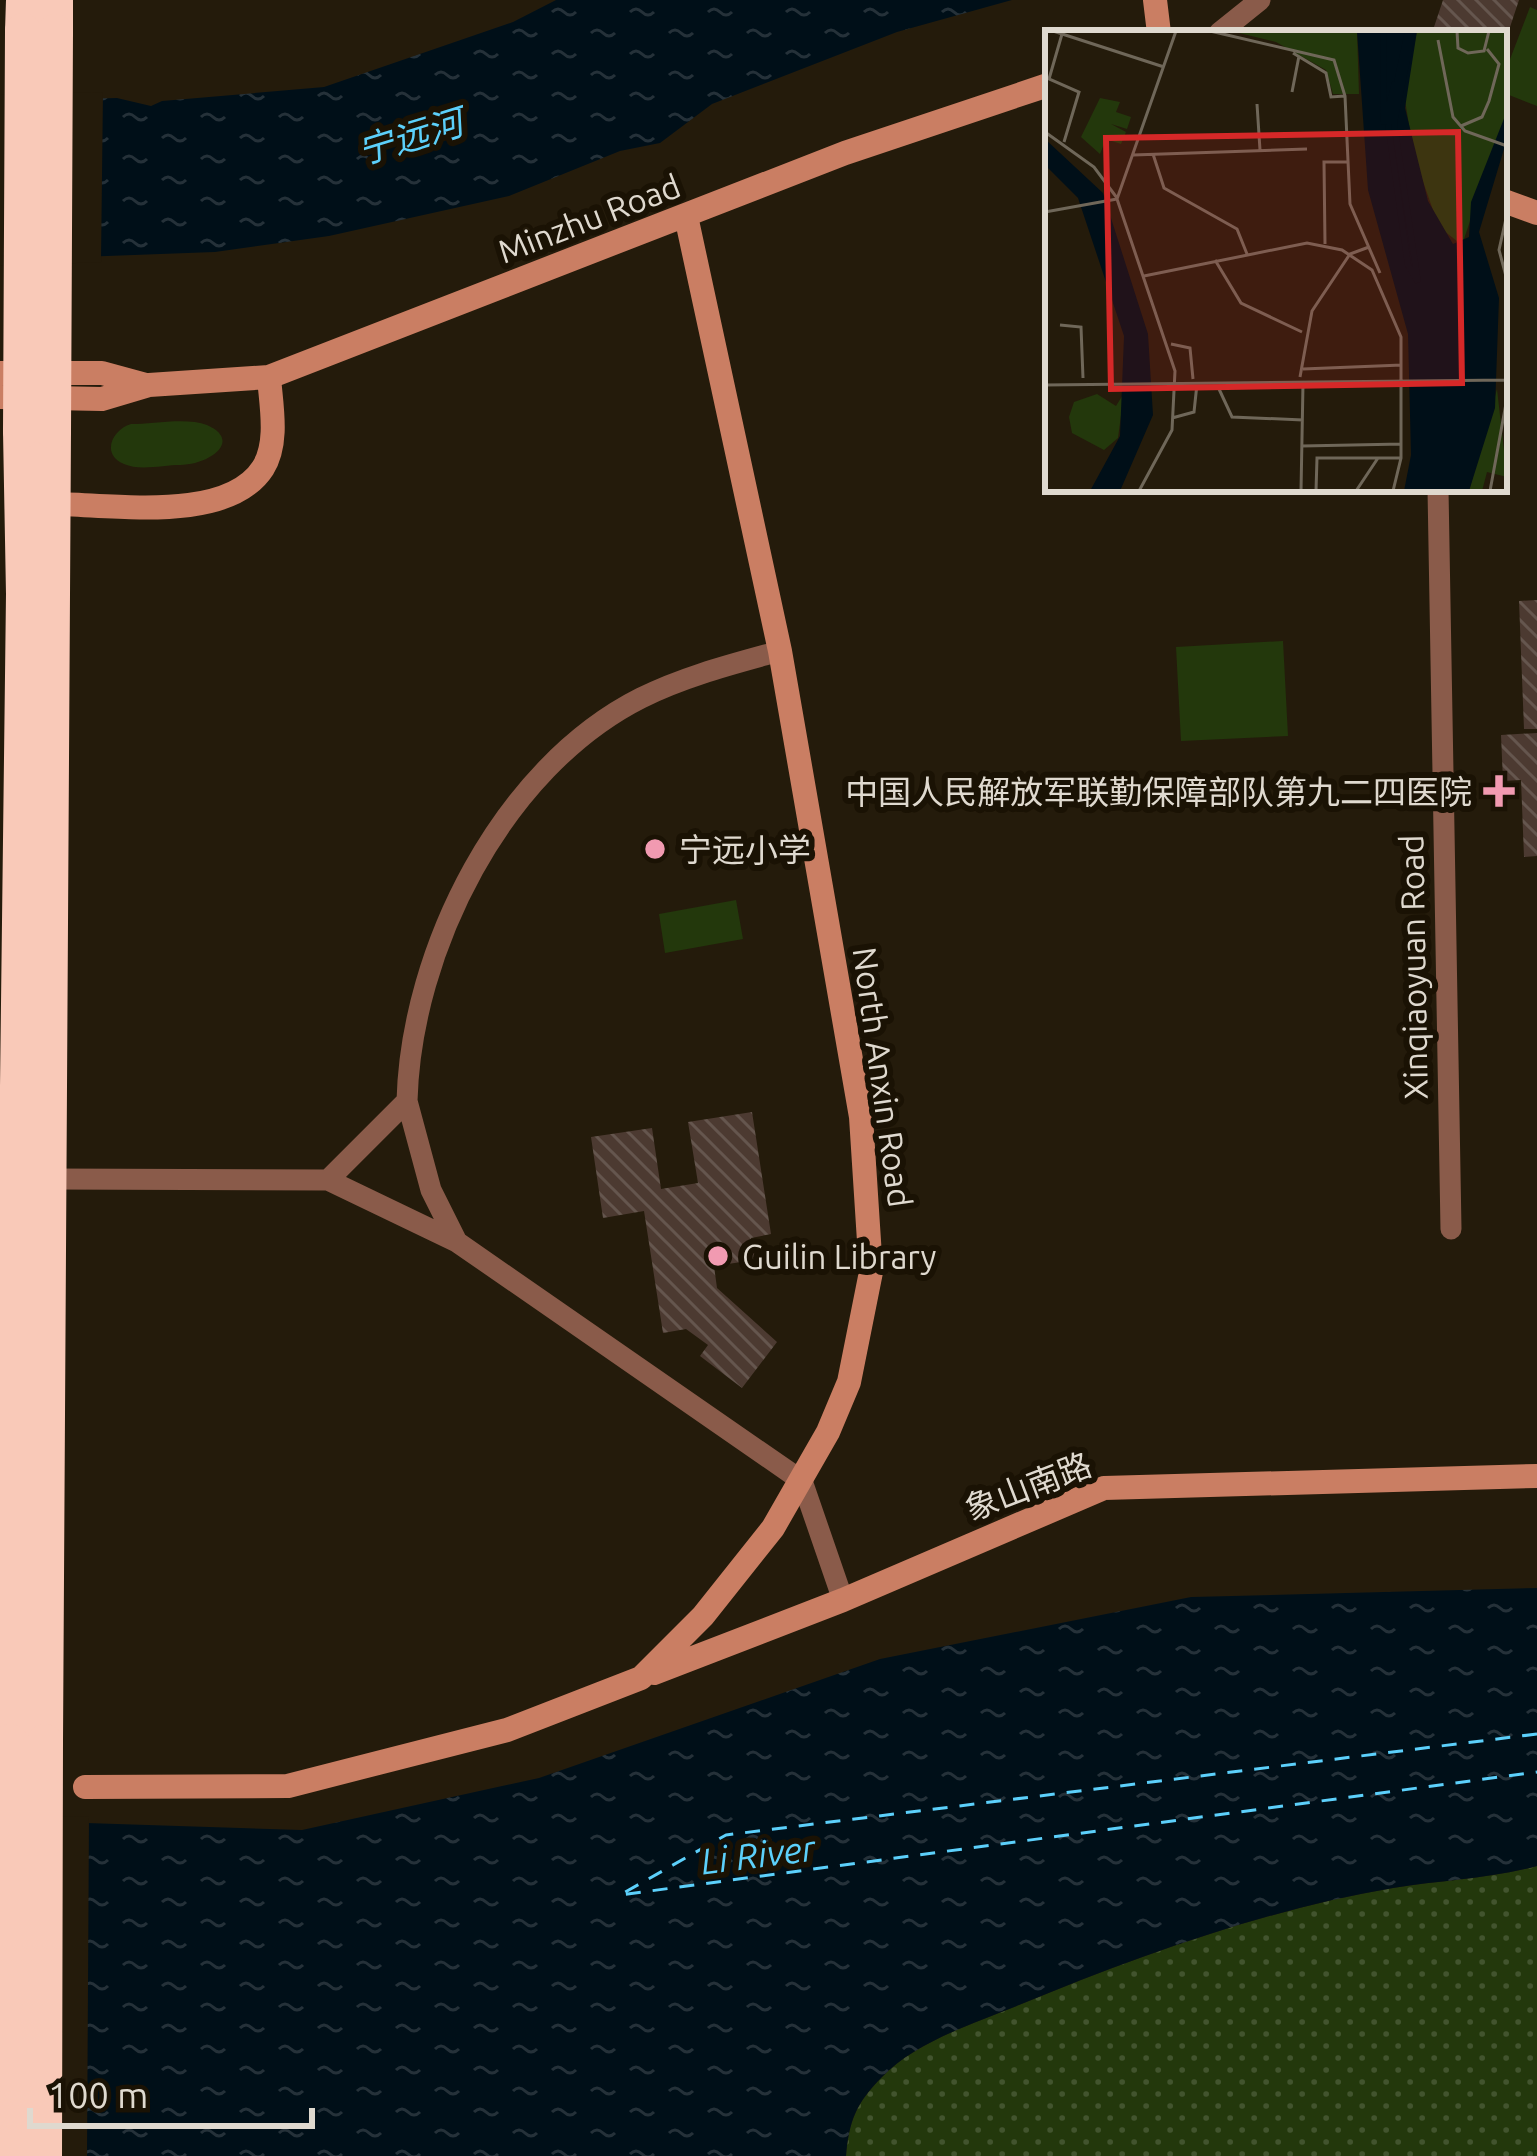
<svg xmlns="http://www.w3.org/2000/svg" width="1537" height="2156" viewBox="0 0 1537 2156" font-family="Ubuntu,'Noto Sans SC',sans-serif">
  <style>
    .grass { fill: #23380c }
    .park { fill: url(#park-dots) }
    .water { fill: url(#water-ripples) }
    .pier { fill: #241b0b }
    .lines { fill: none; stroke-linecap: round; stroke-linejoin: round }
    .ferry { stroke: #5cd0fb; stroke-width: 3; stroke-dasharray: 15 12; stroke-linecap: butt }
    .building { fill: url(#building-back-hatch) }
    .street { stroke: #8a5b4a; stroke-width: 21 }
    .secondary { stroke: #ca7e63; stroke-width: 24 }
    .highway { stroke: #f9c9b8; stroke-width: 36 }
    .highway-bridge { stroke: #f9c9b8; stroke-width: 36 }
    .poi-dot { fill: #f19ab1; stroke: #1a1204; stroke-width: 4.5 }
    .labels { text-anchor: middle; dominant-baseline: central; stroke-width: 12; stroke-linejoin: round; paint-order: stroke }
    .street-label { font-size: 33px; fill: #dfd9cf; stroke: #1a1204 }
    .poi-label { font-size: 33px; fill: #dfd9cf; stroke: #1a1204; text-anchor: start }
    .water-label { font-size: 36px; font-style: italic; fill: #5cd0fb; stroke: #1a1204 }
    .inset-river { fill: none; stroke: #000f18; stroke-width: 6 }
    .inset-road { fill: none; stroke: #6f6759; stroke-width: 3 }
    .view { fill: #d62828; fill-opacity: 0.15; stroke: #d62828; stroke-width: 6 }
    .inset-edge { fill: none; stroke: #dfd9cf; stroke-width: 6 }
  </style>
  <defs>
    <pattern id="park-dots" width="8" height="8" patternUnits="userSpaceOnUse" patternTransform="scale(3)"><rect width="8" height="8" fill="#23380c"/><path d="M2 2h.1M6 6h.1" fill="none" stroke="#42542e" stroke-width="1.8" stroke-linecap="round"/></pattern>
    <pattern id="water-ripples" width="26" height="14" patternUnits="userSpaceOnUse" patternTransform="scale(3)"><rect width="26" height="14" fill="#000f18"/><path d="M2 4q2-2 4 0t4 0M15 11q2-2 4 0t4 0" fill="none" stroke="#253139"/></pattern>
    <pattern id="building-back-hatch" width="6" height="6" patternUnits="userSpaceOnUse" patternTransform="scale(3)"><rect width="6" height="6" fill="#4c3a31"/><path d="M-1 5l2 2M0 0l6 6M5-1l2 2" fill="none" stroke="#65564e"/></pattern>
  </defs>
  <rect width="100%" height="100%" fill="#241b0b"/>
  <path class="grass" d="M1530,7L1537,10V106L1504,93V75Z
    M131,424C152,424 187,417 207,425C243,441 209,465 180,465C164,465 139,471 124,464C100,454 113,429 131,424Z
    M1283,641L1288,736L1181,741L1176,647Z
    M736,900L743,939L665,953L659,914Z"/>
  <path class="park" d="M1537,1866V2156H846C849,2121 856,2103 882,2077C915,2042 975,2023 1019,2005C1139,1956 1264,1910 1393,1888C1441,1880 1489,1879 1537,1866Z"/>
  <path class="water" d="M556,0H1012L897,32L712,104L660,143L620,151L509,196L329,236L215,252L0,260V101L117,98L151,106L162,101L324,87L513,22Z
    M1537,1588V1866C1489,1879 1441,1880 1393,1888C1264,1910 1139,1956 1019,2005C975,2023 915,2042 882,2077C856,2103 849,2121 846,2156H0L25,1821L302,1830L539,1778L880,1659L1191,1597Z"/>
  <path class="pier" d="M103,92L101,262L0,266V95Z
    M25,1815L89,1817L87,2156H0Z"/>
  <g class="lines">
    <path class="ferry" d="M1537,1734L726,1835L620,1895L1537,1772"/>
  </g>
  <path class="building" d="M1443,0H1519L1508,33H1432Z
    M1537,600V729H1524L1519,601Z
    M1537,733V856L1524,857L1521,780L1503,781L1501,735Z
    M752,1112L771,1234L751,1238L755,1260L714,1266L717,1288L777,1342L742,1388L700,1356L708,1345L686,1329L663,1333L644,1211L603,1218L591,1137L652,1128L661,1189L698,1183L688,1122Z"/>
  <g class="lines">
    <path class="street" d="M1219,33L1260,0
      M1438,489L1451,1229
      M407,1101L431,1190L457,1242
      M51,1179L328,1180L457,1242L802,1481L843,1600
      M328,1180L407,1101C411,950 502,768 641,698C685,676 733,664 780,651"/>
    <path class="secondary" d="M1155,0L1159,33
      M1504,201L1537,213
      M0,373H102L146,385
      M0,397L102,399L149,385L269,377L845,153L1048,85
      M52,504C111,504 227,524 263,468C279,442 271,405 269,377
      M654,1673L843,1600L1104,1488L1537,1476
      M85,1787L288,1786L507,1730L641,1678L703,1616L773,1528L828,1432L849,1382L871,1272L861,1117L780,651L686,216"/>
    <path class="highway" d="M23,31L24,0
      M55,32V0
      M10,1742L24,594L21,431
      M45,1742L53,431"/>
    <path class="highway-bridge" d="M21,431L23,31
      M53,431L55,32
      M10,1742L11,2156
      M44,2156L45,1742"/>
  </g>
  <g class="poi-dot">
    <path d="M1493 773h12v12h12v12h-12v12h-12v-12h-12v-12h12z"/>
    <circle cx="655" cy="849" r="12"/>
    <circle cx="718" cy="1256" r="12"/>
  </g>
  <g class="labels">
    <g class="street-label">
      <text transform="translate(589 218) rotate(-21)">Minzhu Road</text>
      <text transform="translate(1413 967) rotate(-91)">Xinqiaoyuan Road</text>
      <text transform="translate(883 1077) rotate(82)">North Anxin Road</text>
      <text transform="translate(1028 1486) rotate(-21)">象山南路</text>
    </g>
    <g class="poi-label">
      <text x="1472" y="791" text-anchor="end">中国人民解放军联勤保障部队第九二四医院</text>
      <text x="679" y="849">宁远小学</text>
      <text x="742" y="1256">Guilin Library</text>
    </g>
    <g class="water-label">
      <text transform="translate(410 136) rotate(-17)">宁远河</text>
      <text transform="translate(758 1854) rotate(-7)">Li River</text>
    </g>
  </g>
  <g transform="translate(1045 30)">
    <rect width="462" height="462" fill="#241b0b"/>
    <path d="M55,68L75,72L71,82L86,87L82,99L66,94L81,102L76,114L61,109L55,124L36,107Z" fill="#23380c"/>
    <path d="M452,359L462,447L442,442L437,461H424ZM52,364L71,376L79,363L73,408L59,420L27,403L24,387L29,372Z" fill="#23380c"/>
    <path d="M312,1L314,64H288L281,40L231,12L190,2ZM372,1H462V81L417,215L394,197L369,126L359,64Z" fill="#23380c"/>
    <path d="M312,1H372L360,78L383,171L408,214L424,207L426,172L462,81V109L434,202L454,268L450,378L424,461H359L366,425L363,304L323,160ZM0,109L58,163L103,304L108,385L75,461H45L75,406L79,306L33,168L0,135Z" fill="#000f18"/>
    <path class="inset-river" d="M338,1L339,94L350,52M363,1L343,94L363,235L373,252L349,93L368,1"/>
    <path class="inset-road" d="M8,1L119,37M165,1L289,30L300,66L305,174L335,243M412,1L413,18L423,23L439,21L444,1M17,4L4,49L34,62L19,112M393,10L408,87L420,101L462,116M248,23L281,43L286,67L300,66M247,62L254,26M212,74L215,120M416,96L437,87L444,71L454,34L442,19M0,102L49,137L72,168M108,124L119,158L192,199L202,224M88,125L262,119M0,182L72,169M462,184L454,220L462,250M280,214L279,132H303M170,230L196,273L257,302M99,246L262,213L297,220L327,240L356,307V428L348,461M15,295L36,297L38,348M126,314L145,318L148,349M258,339L357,335M255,347L267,281L305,224L324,217M0,355L462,350M174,359L187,387L258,390M127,388L149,382L152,354M257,416L357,414M94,461L127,400L130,341L72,169L131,1M256,461L258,354M271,461L272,428H356M311,461L333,428M445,461L462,368V301"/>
    <path class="view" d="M413,102L417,353L66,359L61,108Z"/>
    <rect width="462" height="462" class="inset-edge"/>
  </g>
  <path d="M30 2108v18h282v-18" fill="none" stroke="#dfd9cf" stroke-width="6"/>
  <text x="48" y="2108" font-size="36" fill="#dfd9cf" stroke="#1a1204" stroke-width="9" paint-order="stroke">100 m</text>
</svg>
